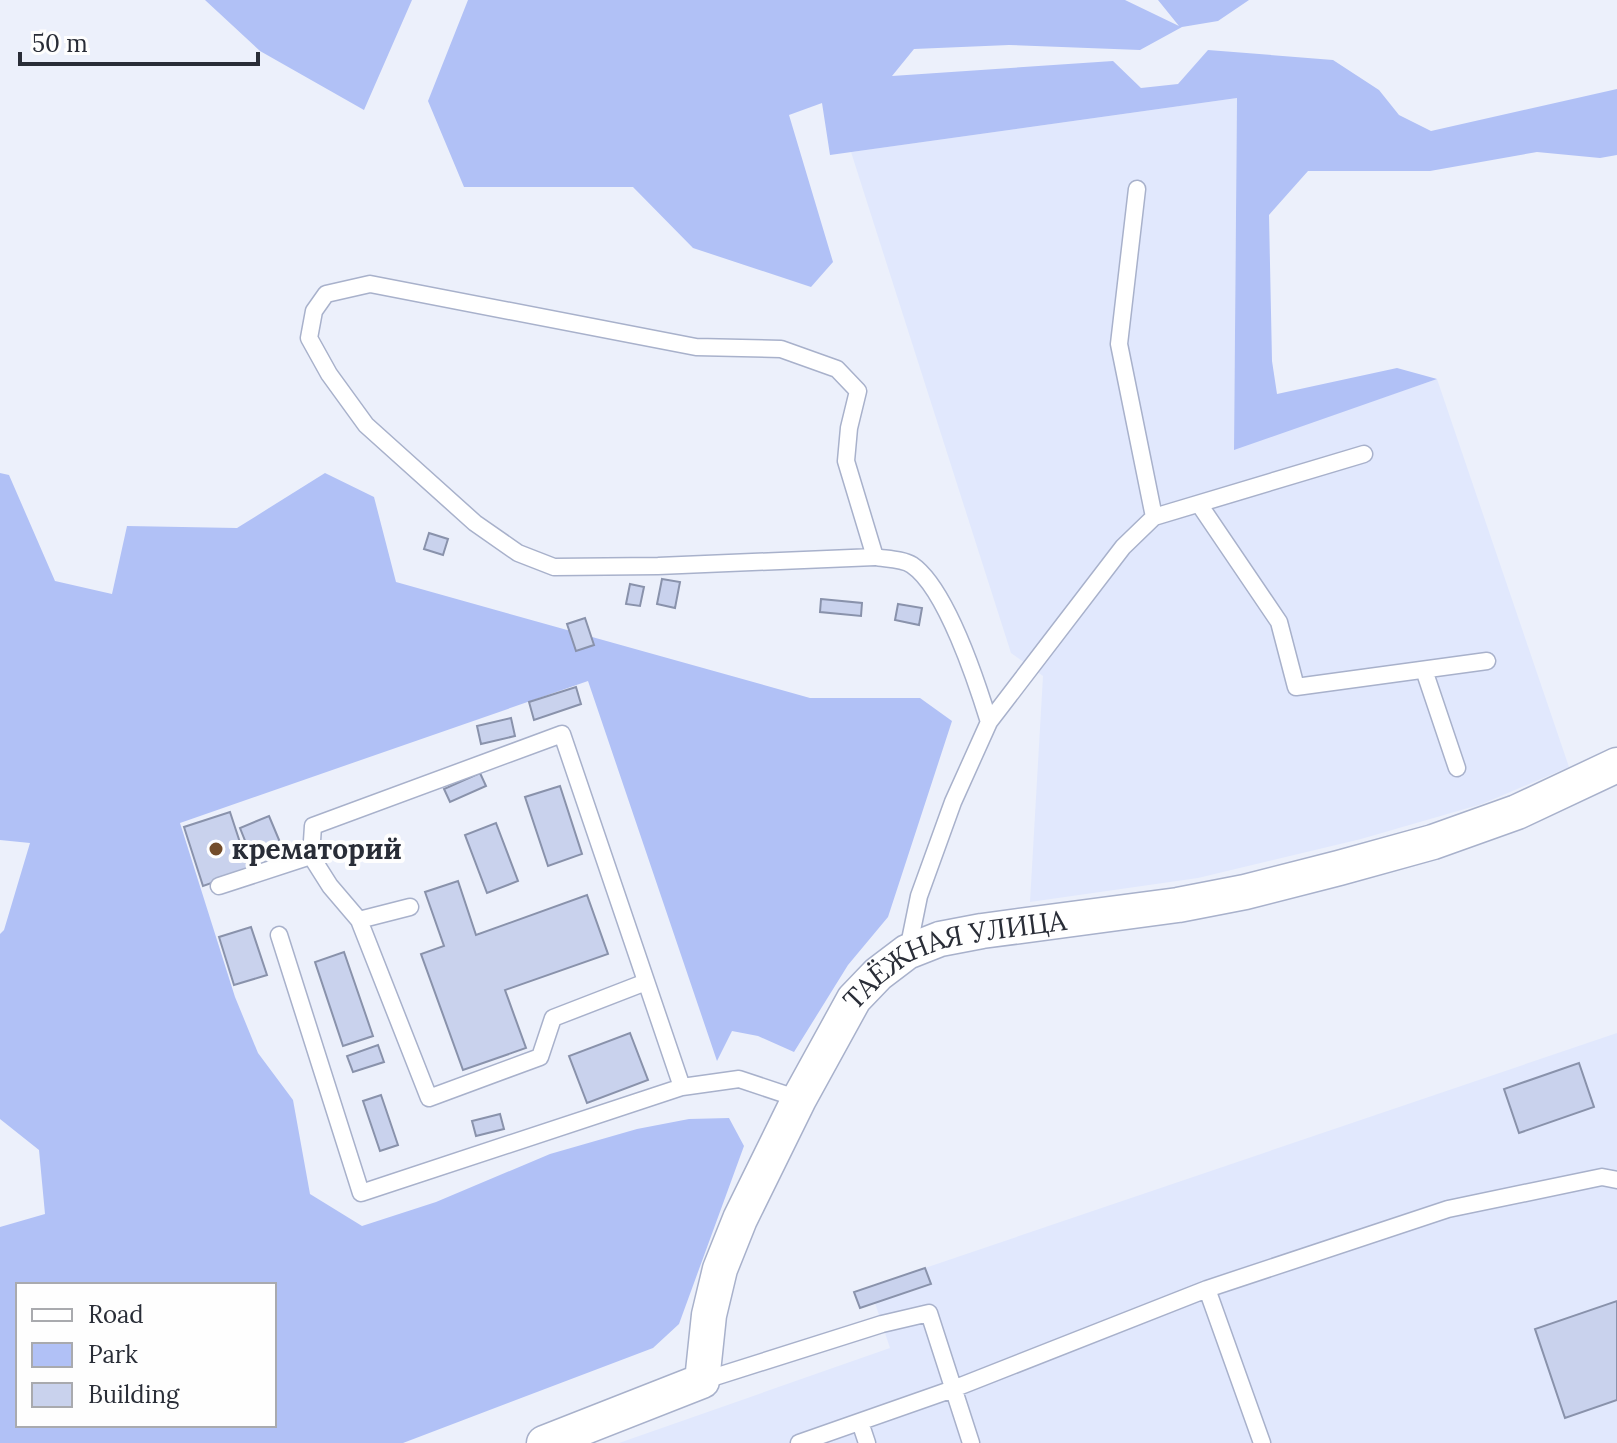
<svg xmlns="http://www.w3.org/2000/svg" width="1617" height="1443" viewBox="0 0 1617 1443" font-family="Lora,serif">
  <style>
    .built { fill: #e1e8fd }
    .green { fill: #b1c1f6; fill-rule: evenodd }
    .building { fill: #c9d2ed; stroke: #8992ab; stroke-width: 2 }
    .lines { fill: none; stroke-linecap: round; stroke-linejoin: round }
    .lane-casing { stroke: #a8b1cb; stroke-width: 19 }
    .street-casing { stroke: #a8b1cb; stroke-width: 37 }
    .lane { stroke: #fff; stroke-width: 16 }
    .street { stroke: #fff; stroke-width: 34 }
    .poi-dot { fill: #734c2a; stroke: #fefefe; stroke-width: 3 }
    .labels { text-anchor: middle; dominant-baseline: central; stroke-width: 8; stroke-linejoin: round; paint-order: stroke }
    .poi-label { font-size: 28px; font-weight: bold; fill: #292d37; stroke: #fefefe; text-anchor: start }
    .street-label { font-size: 28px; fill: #292d37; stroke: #fefefe }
  </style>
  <rect width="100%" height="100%" fill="#ecf0fb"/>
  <path class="built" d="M1237,98L1234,449L1437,379L1569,767L1482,804L1361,839L1198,878L1030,902L1043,676L1011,653L851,152Z
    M1617,1033V1443H619L890,1348L875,1303L931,1285L925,1268Z"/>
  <path class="green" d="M205,0H412L364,110L260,51Z
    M468,0H1125L1179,26L1158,0H1249L1218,21L1182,27L1140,50L1009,45L914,49L892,76L1113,61L1141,88L1178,84L1208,50L1333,60L1379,90L1399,115L1431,131L1617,89V155L1600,158L1537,152L1430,171H1308L1269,215L1272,361L1277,394L1397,368L1437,379L1234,450L1237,98L830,155L822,103L789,115L833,262L811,287L693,248L633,187H464L428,101Z
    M0,473L9,475L55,581L112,594L127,526L237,528L325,473L374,497L396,582L810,698H920L952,721L888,917L848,965L794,1052L758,1036L732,1031L717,1061L588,681L180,823L235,997L258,1053L293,1100L310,1194L362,1226L436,1202L550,1154L637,1129L689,1119L729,1118L744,1146L679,1324L653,1348L403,1443H0V1227L45,1214L39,1150L0,1119V934L4,930L30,843L0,840ZM18,1285H274V1425H18Z"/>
  <path class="building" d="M429,533L448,539L443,555L424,549Z
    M662,579L680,582L675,608L657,604Z
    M630,584L644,587L640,606L626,604Z
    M821,599L862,603L861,616L820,612Z
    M898,604L922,608L919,625L895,620Z
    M585,618L594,645L576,651L567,624Z
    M576,687L581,704L534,720L529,702Z
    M511,718L515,736L481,744L477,726Z
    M480,773L486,786L450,802L444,789Z
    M560,786L582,854L548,866L525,797Z
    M230,812L249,870L203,886L184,827Z
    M269,816L282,847L252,858L240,828Z
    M496,823L518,881L487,893L465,835Z
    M458,881L476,935L587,895L608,954L505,990L526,1048L463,1070L421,954L444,946L425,892Z
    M251,927L267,975L234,985L219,937Z
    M344,952L373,1036L343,1046L315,962Z
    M630,1033L648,1080L587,1103L569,1056Z
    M378,1045L384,1062L353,1072L347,1056Z
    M1579,1063L1594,1107L1519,1133L1504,1089Z
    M381,1095L398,1145L380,1151L363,1101Z
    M500,1114L504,1129L476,1136L472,1121Z
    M925,1268L931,1284L860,1308L854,1292Z
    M1617,1301V1400L1565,1418L1535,1329Z"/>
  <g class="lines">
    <g class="lane-casing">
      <path id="lane" d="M1137,189L1119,344L1154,517
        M1199,504L1279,622L1296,687L1487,661
        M875,557L846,461L849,428L858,391L837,369L781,349L696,347L370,284L326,294L314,311L309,338L329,374L366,425L475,523L518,553L554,567L658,566L875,557C886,559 903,559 912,565C946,588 977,683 989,722
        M1424,670L1457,768
        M219,886L311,856
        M359,920L410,907
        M279,935L361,1193L682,1087
        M908,950L919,896L953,802L989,722L1123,547L1154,517L1364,454
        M646,982L553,1018L540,1057L429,1098L359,920L330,886L311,856L313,826L562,734L682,1087L739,1079L799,1099
        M1207,1289L1262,1443
        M702,1381L882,1324L929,1313L971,1443
        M860,1422L867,1443
        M799,1443L953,1389L1207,1289L1448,1209L1602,1177L1617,1180"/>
    </g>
    <g class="street-casing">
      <g id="street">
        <path id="s1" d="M544,1443L702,1381L709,1315L720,1269L740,1219L799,1099L854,999L878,974L907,952L940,939L982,931L1178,905L1245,892L1339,868L1433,842L1517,812L1617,765"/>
      </g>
    </g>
    <use href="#lane" class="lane"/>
    <use href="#street" class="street"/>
  </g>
  <circle class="poi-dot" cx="216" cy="849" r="8"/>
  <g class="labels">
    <g class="poi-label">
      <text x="232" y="849">крематорий</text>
    </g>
    <g class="street-label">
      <text stroke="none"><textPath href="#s1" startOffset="698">ТАЁЖНАЯ УЛИЦА</textPath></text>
    </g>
  </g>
  <rect x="16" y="1283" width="260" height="144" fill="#fefefe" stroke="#a9aaae" stroke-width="2"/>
  <rect x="32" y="1309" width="40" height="12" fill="#ffffff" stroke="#a9aaae" stroke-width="2"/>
  <text x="88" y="1323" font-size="24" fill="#292d37">Road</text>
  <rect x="32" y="1343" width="40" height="24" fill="#b1c1f6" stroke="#a9aaae" stroke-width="2"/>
  <text x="88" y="1363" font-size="24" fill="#292d37">Park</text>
  <rect x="32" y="1383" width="40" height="24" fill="#c9d2ed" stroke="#a9aaae" stroke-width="2"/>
  <text x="88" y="1403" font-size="24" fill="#292d37">Building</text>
  <path d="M20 52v12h238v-12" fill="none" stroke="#292d37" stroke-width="4"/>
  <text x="32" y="52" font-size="24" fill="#292d37" stroke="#fefefe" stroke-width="6" paint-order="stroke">50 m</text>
</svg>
